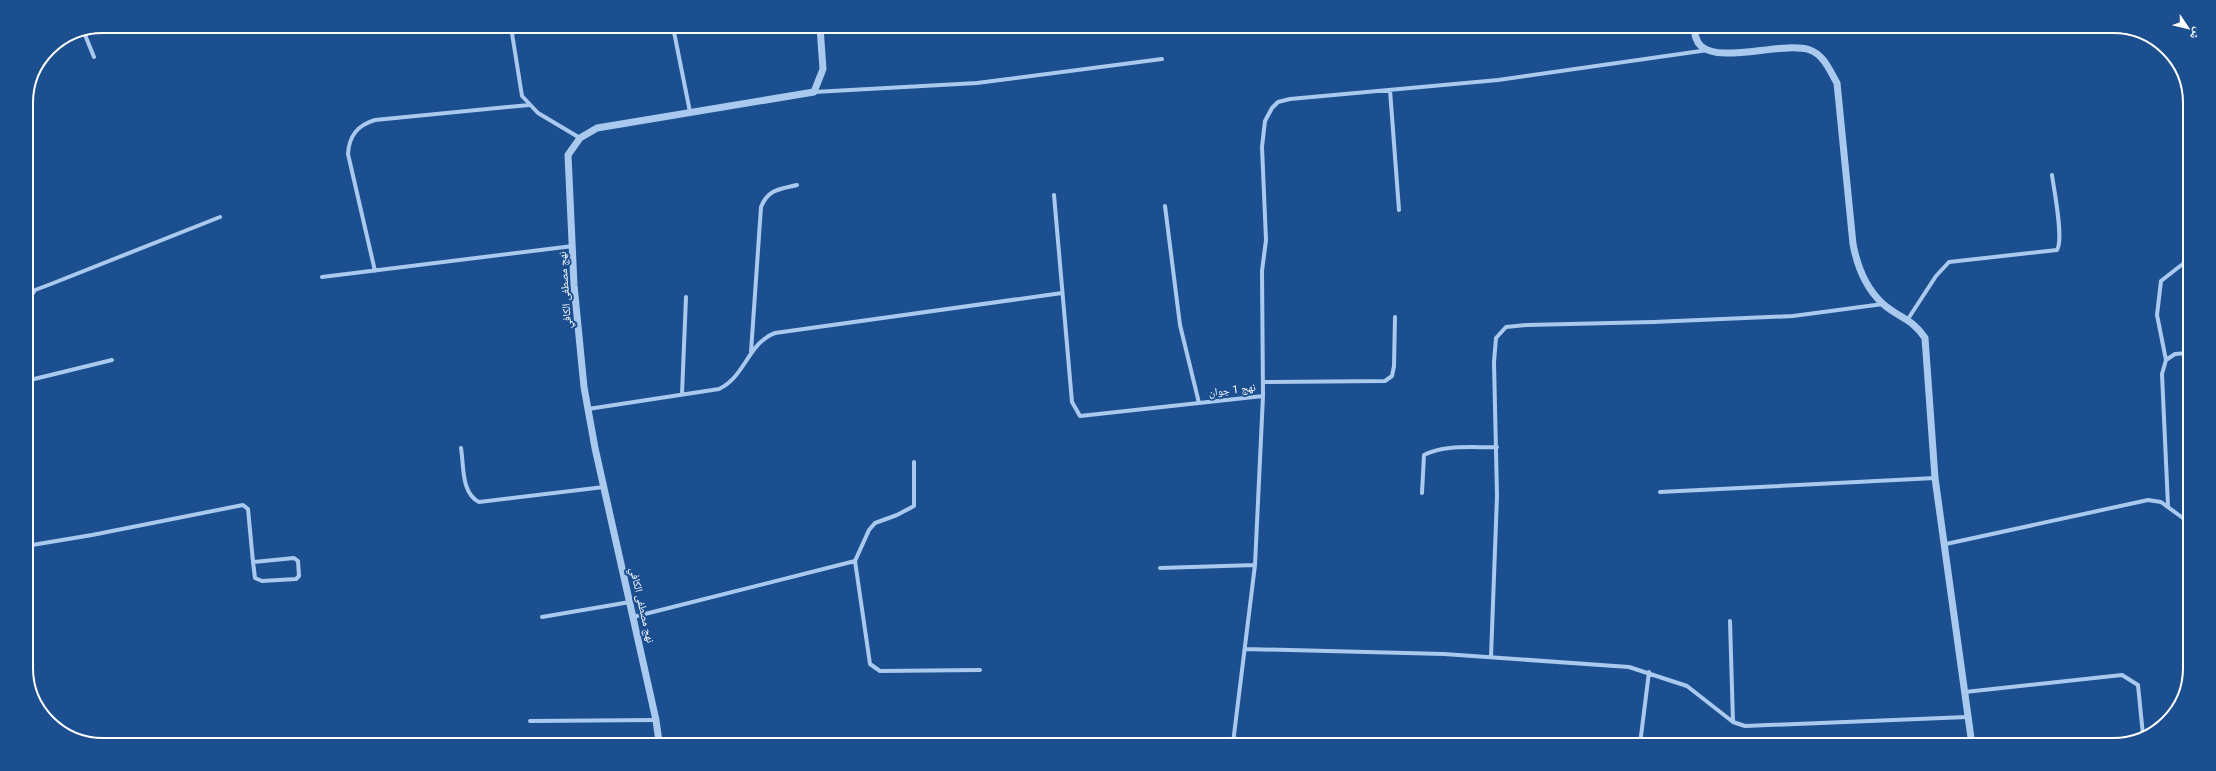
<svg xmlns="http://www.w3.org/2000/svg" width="2216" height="771" viewBox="0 0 2216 771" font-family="Roboto,'Noto Naskh Arabic',sans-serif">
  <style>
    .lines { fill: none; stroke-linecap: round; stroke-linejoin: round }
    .minor { stroke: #a9c9ee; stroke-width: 4 }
    .tertiary { stroke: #a9c9ee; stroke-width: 7 }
    .labels { text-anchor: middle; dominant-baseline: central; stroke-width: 4; stroke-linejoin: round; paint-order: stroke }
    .street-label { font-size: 11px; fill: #fff; stroke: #1b4f8f }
    .rim { fill: none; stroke: #fff; stroke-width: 2 }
  </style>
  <rect width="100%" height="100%" fill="#1b4f8f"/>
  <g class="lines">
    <path class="minor" d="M511,27L522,96L538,113L580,138
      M673,27L690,112
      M83,30L94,57
      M1390,90L1399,210
      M814,92L977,83L1162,59
      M1054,195L1072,402L1080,416L1263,396L1255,565L1233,743
      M1165,206L1180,325L1199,403
      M375,271L348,154C349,135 358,125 375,120L529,105
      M322,277L573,246
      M26,303L35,290L51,284L220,217
      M1908,319L1936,276L1949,262L2057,250C2064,239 2054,190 2052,175
      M751,352L761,207C768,189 780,189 797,185
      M2166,360L2157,315L2161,281L2184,263L2189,262
      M26,381L112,360
      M1263,382L1385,381L1392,376L1394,366L1395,317
      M682,394L686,297
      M1263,396L1262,271L1266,240L1262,147L1265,121L1272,108L1278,102L1290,99L1498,80L1708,50
      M588,409L719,389C745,377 748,343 775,333L1062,293
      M461,448C464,466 461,493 479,502L604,487
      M1660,492L1935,478
      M1422,493L1424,455C1444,444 1474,448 1497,447
      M2168,506L2162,374L2166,360L2175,354L2188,353
      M1946,544L2148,500L2161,502L2187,521
      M26,546L92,535L243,505L248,509L253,562
      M294,558L298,561L299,576L296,579L262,581L255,578L253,562Z
      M855,561L869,530L875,523L897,515L914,506V462
      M1160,568L1255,565
      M542,617L630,602
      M633,617L855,561L870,664L880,671L980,670
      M1730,621L1733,722
      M1246,649L1444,654L1629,667L1687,686L1733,722L1745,726L1967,717
      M1491,657L1497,496L1494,362L1496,338L1506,327L1527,325L1653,322L1793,316L1883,304
      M1965,692L2122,675L2138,685L2143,735
      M530,721L656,720
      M1640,744L1649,672"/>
    <path class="tertiary" d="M1694,29C1695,35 1696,42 1701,46C1720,64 1783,41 1810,50C1824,55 1830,71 1837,83L1853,244C1857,265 1866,288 1882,303C1898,318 1911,317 1925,338L1935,478L1972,745
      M659,742L656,720L595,448L584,387L574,285L568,155L580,138L597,128L814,92L823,69L820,27"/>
  </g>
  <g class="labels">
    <g class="street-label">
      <text transform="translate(565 290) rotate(-94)">نهج مصطفى الكافي</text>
      <text transform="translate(1232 390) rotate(-7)">نهج 1 جوان</text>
      <text transform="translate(642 605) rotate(77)">نهج مصطفى الكافي</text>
    </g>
  </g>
  <path d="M0 0H2216V771H0ZM103 33H2113A70 70 0 0 1 2183 103V668A70 70 0 0 1 2113 738H103A70 70 0 0 1 33 668V103A70 70 0 0 1 103 33Z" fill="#1b4f8f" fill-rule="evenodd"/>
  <path class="rim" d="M103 33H2113A70 70 0 0 1 2183 103V668A70 70 0 0 1 2113 738H103A70 70 0 0 1 33 668V103A70 70 0 0 1 103 33Z"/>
  <g transform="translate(2188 28) rotate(125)" stroke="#1b4f8f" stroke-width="3" paint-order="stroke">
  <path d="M0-3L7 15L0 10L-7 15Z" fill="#ffffff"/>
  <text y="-6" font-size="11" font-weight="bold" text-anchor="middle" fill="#ffffff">ش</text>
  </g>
</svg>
